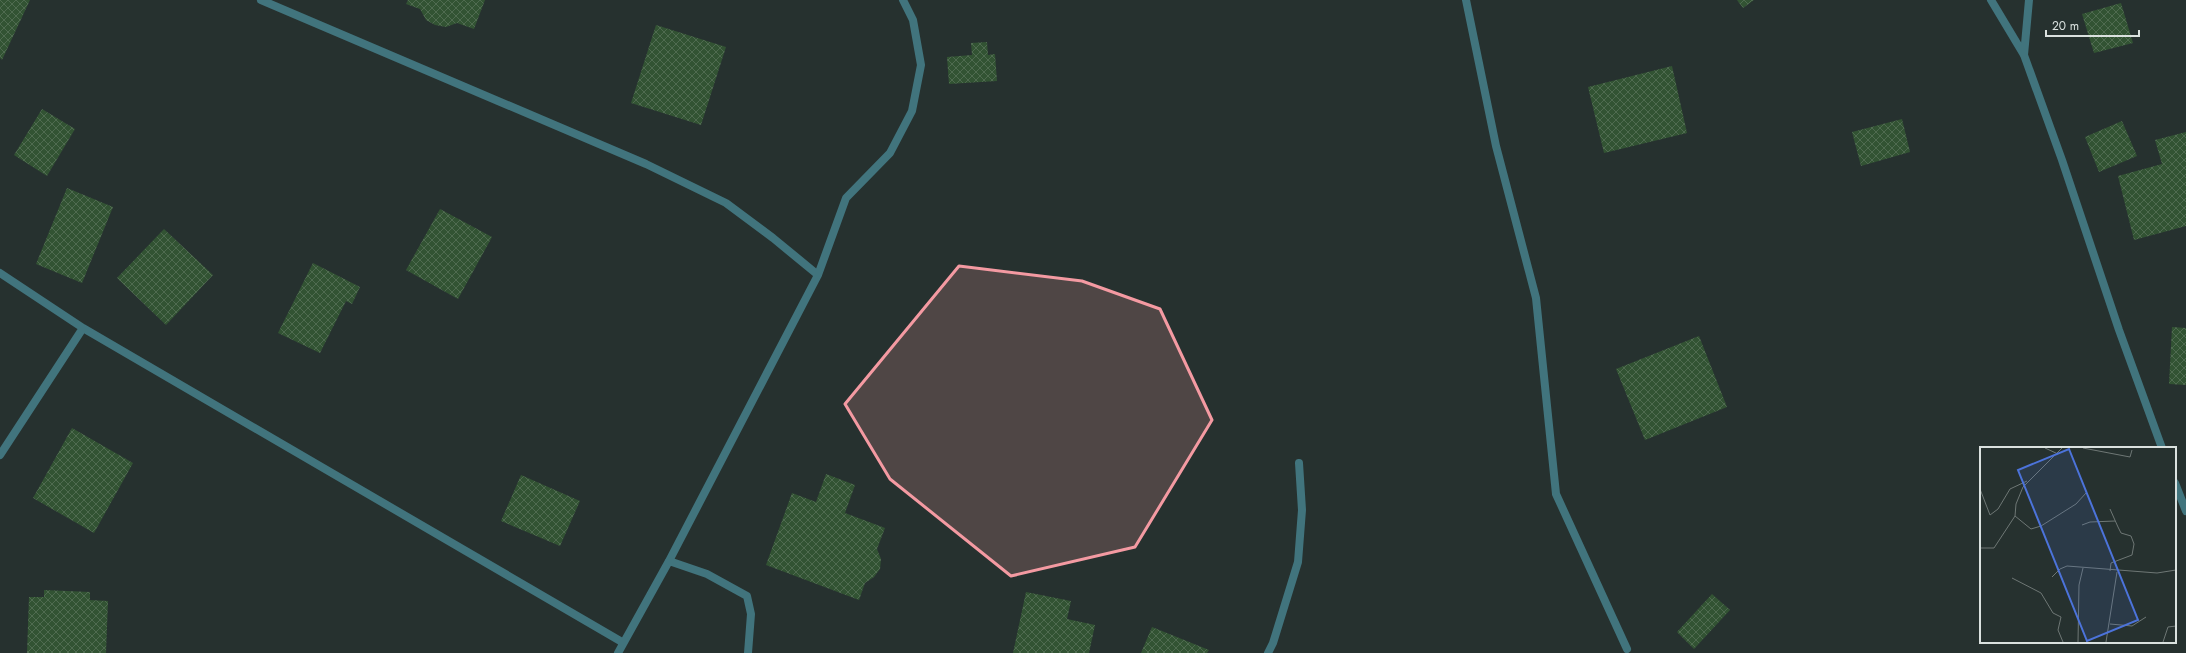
<svg xmlns="http://www.w3.org/2000/svg" width="2186" height="653" viewBox="0 0 2186 653" font-family="Jost,sans-serif">
  <style>
    .building { fill: url(#building-cross-hatch) }
    .lines { fill: none; stroke-linecap: round; stroke-linejoin: round }
    .minor { stroke: #41747d; stroke-width: 8 }
    .marked { fill: #f49aa2; fill-opacity: 0.2; stroke: #f49aa2; stroke-width: 3; stroke-linejoin: round }
    .inset-road { fill: none; stroke: #6e7775; stroke-width: 1 }
    .view { fill: #4c73da; fill-opacity: 0.15; stroke: #4c73da; stroke-width: 2 }
    .inset-edge { fill: none; stroke: #dae1df; stroke-width: 2 }
  </style>
  <defs>
    <pattern id="building-cross-hatch" width="8" height="8" patternUnits="userSpaceOnUse"><rect width="8" height="8" fill="#325333"/><path d="M0 0l8 8M0 8l8-8" fill="none" stroke="#4f6b50"/></pattern>
  </defs>
  <rect width="100%" height="100%" fill="#26312f"/>
  <path class="building" d="M0,0H30L2,60L0,58Z
    M408,0H485L474,29L457,23L446,27L435,25L426,20L420,9L406,4Z
    M1737,0H1754L1743,8Z
    M2121,3L2133,43L2094,53L2082,14Z
    M656,25L726,47L701,125L631,103Z
    M987,42L988,55L995,54L997,81L949,84L947,57L972,55L971,43Z
    M1672,66L1687,133L1604,153L1588,87Z
    M42,109L75,129L47,176L14,155Z
    M1902,119L1910,152L1861,166L1852,132Z
    M2122,121L2137,156L2099,172L2085,137Z
    M2186,132V226L2134,240L2118,176L2162,164L2155,140Z
    M67,188L113,207L82,283L36,264Z
    M440,209L492,237L458,299L406,270Z
    M164,229L213,275L166,325L117,278Z
    M313,263L360,287L352,304L346,301L320,353L278,333Z
    M2172,327L2186,328V385L2169,384Z
    M1699,336L1727,407L1645,440L1616,369Z
    M72,428L133,463L94,533L33,498Z
    M826,474L855,485L845,513L885,528L877,549L881,559L880,569L874,577L865,583L859,600L766,565L792,493L816,502Z
    M521,475L580,501L560,546L501,521Z
    M44,590L90,592V600L108,601L106,653H27L29,597H44Z
    M1026,592L1071,601L1067,619L1095,625L1089,653H1013Z
    M1712,594L1730,610L1694,649L1677,632Z
    M1152,627L1209,650L1207,653H1141Z"/>
  <g class="lines">
    <path class="minor" d="M261,0L646,164L726,203L773,238L818,275
      M1466,0L1496,146L1536,298L1556,494L1627,649
      M1991,0L2024,55L2062,160L2119,330L2162,448
      M2024,55L2029,0
      M0,273L83,328L622,642
      M0,455L83,328
      M2175,483L2186,511
      M669,561L707,574L747,596L751,614L748,653
      M618,653L669,561L818,275L846,198L890,153L912,111L921,65L913,20L903,0
      M1268,653L1273,643L1298,562L1302,510L1299,463"/>
  </g>
  <path class="marked" d="M959,266L1082,281L1160,309L1212,420L1135,547L1011,576L890,479L845,404Z"/>
  <g transform="translate(1980 447)">
    <rect width="196" height="196" fill="#26312f"/>
    <path class="inset-road" d="M65,1L78,7M103,1L150,10L152,3M0,42L10,68L18,62L30,42L47,34M35,69L51,82L61,79L96,57L106,46M102,78L110,75L135,74M0,101H14L35,69L36,57L43,40L82,1M130,124L131,116L152,108L154,97L151,89L141,86L138,80L130,62M72,130L80,122L87,119L177,126L196,123M32,131L61,146L73,166L81,170L78,183L83,195M130,177L152,179L166,170M98,195L99,138L103,121M126,195L137,125M183,195L188,180L196,179"/>
    <path class="view" d="M89,2L158,173L107,194L38,23Z"/>
    <rect width="196" height="196" class="inset-edge"/>
  </g>
  <path d="M2046 30v6h93v-6" fill="none" stroke="#dae1df" stroke-width="2"/>
  <text x="2052" y="30" font-size="12" fill="#dae1df" stroke="#26312f" stroke-width="3" paint-order="stroke">20 m</text>
</svg>
